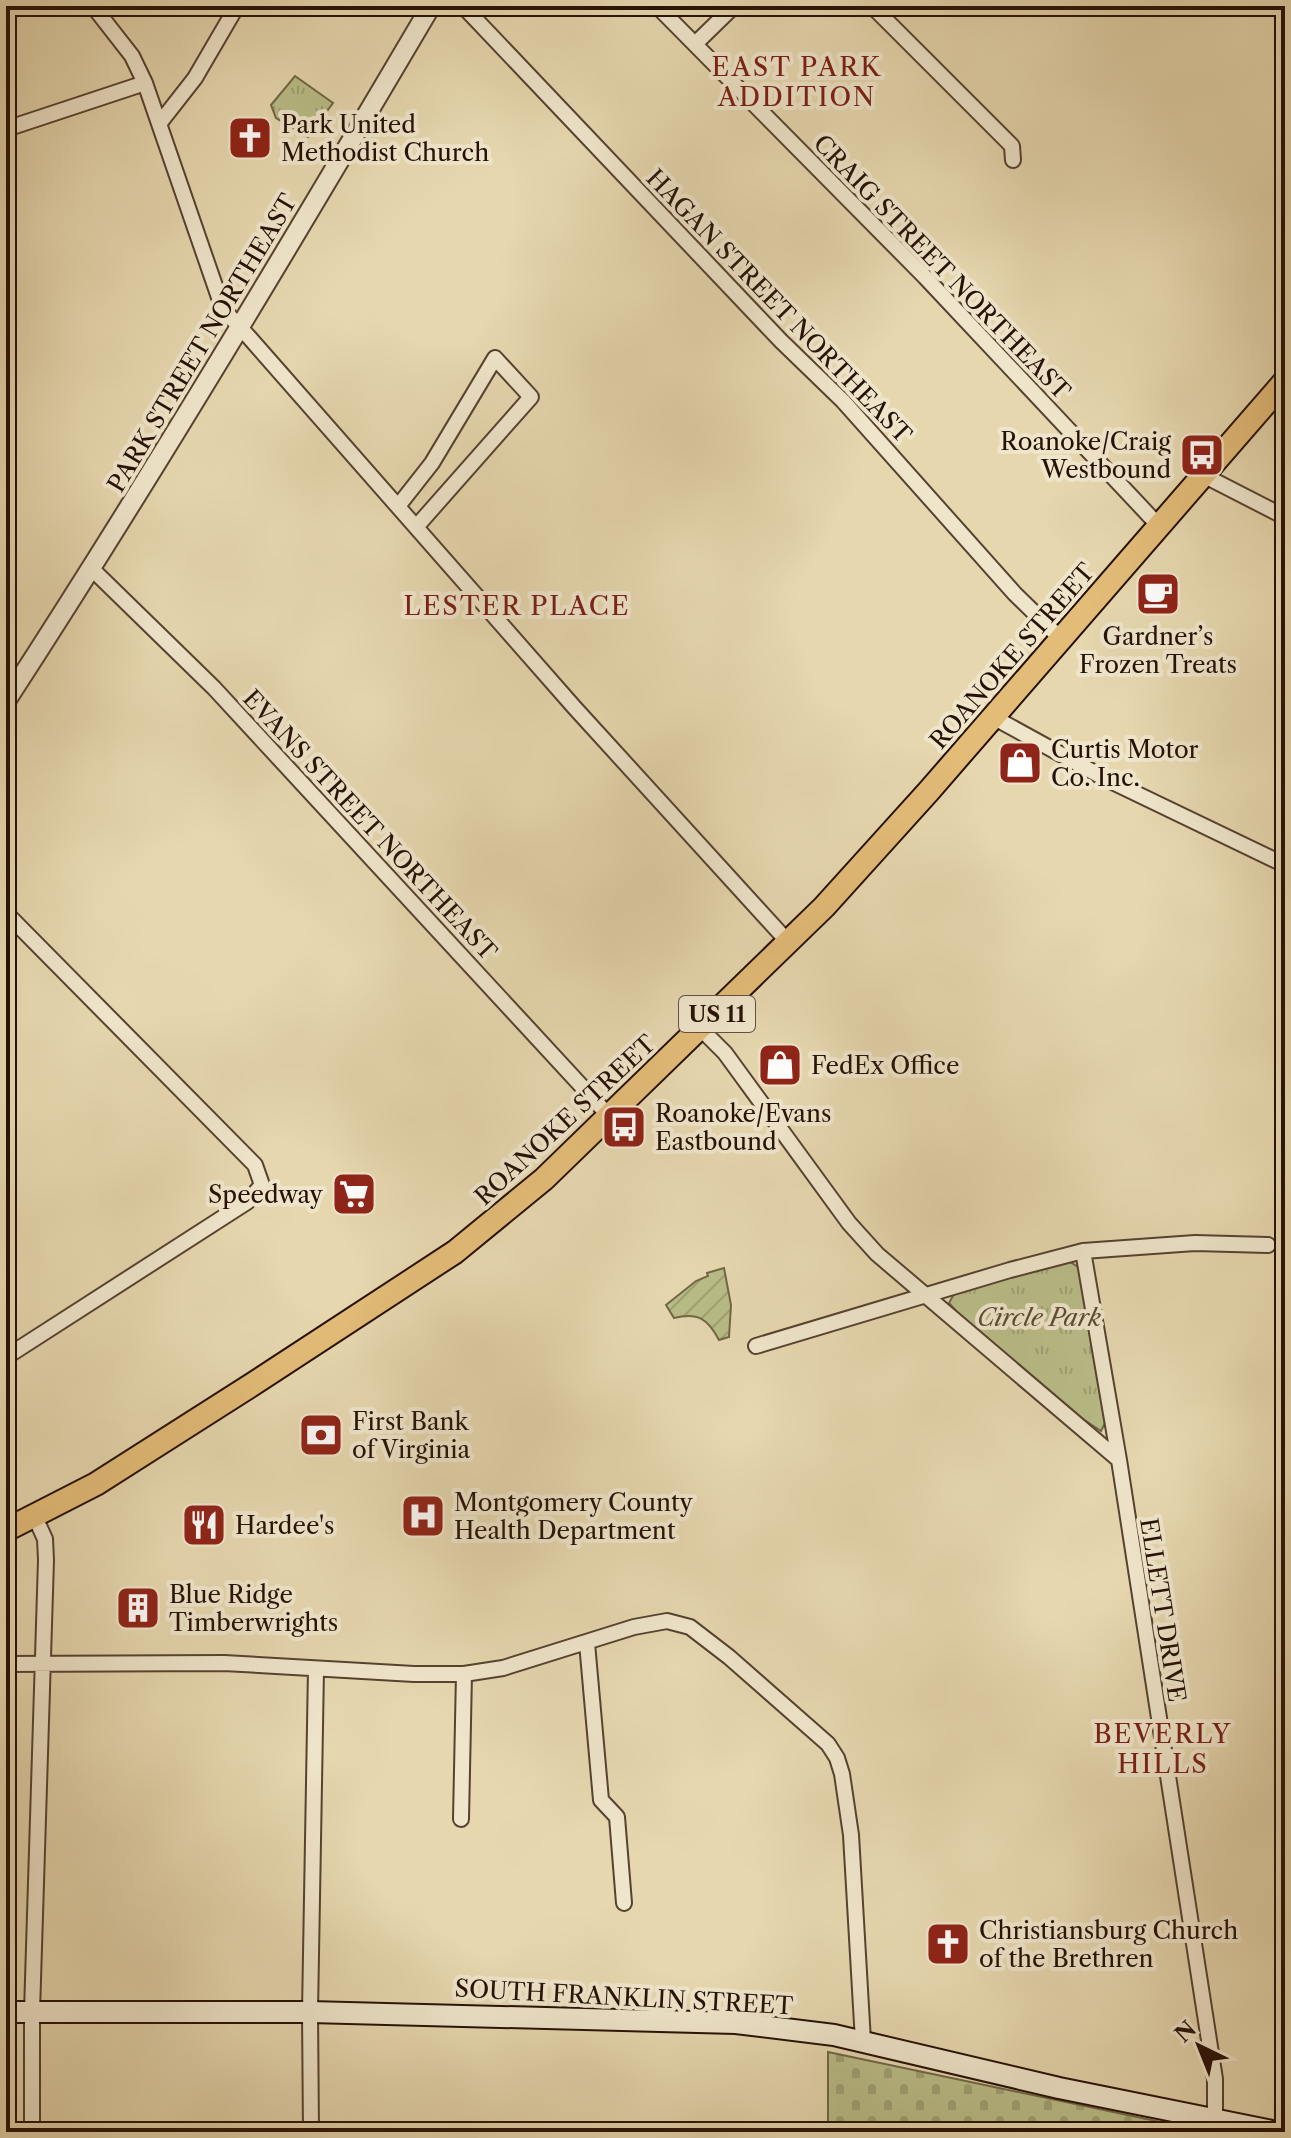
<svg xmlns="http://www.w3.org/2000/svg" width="1291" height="2138" viewBox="0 0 1291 2138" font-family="'Libre Caslon Text',serif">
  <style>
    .cemetery { fill: url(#cemetery-stones); stroke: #706747; stroke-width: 2 }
    .park { fill: url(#park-tufts); stroke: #706747; stroke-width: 2 }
    .garden { fill: url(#garden-furrows); stroke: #706747; stroke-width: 2 }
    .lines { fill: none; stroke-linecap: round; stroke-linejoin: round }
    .minor-casing { stroke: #564230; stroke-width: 18 }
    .tertiary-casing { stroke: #564230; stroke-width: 22 }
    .secondary-casing { stroke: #261106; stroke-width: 24 }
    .primary-casing { stroke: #261106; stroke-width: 26 }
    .minor { stroke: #efe5cb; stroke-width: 14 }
    .tertiary { stroke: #efe5cb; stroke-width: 18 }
    .secondary { stroke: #efe5cb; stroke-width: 20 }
    .primary { stroke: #e3bc78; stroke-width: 22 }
    .labels { text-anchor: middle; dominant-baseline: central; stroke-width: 8; stroke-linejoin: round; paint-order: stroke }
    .shield { fill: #efe5cb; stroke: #625141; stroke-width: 2 }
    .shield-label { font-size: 22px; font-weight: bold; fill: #261106 }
    .poi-label { font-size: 24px; fill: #261106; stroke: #efe5cb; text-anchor: start }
    .street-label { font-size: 24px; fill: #261106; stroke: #efe5cb }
    .park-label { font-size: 24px; font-style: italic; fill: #594d34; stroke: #efe5cb }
    .neighbourhood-label { font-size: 26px; letter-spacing: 2px; fill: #7a1f14; stroke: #efe5cb }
  </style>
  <defs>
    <pattern id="cemetery-stones" width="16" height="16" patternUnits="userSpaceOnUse" patternTransform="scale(2)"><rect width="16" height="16" fill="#b9bd88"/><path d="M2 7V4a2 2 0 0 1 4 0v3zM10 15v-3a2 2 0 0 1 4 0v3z" fill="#9fa174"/></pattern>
    <pattern id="park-tufts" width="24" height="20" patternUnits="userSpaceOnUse" patternTransform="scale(2)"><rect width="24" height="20" fill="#b9bd88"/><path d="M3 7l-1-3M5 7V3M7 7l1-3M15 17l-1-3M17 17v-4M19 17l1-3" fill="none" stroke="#9fa174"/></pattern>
    <pattern id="garden-furrows" width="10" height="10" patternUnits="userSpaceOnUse" patternTransform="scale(2)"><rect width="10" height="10" fill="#b9bd88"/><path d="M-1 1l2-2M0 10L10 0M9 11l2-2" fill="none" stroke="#9fa174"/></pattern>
  </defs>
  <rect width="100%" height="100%" fill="#e6d7af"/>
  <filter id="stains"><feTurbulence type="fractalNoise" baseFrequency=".0025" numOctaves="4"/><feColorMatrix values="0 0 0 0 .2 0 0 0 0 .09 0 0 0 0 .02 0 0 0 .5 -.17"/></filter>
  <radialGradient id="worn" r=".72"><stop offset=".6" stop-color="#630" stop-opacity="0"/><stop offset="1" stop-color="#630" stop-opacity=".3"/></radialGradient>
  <path class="cemetery" d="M828,2052L1208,2132H828Z"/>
  <path class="park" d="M295,76L333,103L308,137L276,118L271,105Z
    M1067,1260L1078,1267L1083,1284L1105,1423L1101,1431L1083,1419L957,1312L949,1303L954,1294L961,1291Z"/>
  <path class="garden" d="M724,1268L731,1305L729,1337L719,1340C708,1319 698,1312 674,1318L666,1305L696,1281L708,1276L707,1273Z"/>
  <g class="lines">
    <g class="minor-casing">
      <path id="minor" d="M93,6L132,56L145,83L223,309L248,336L574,707L789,943
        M463,6L781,341L843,401L1015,594L1061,639
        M657,6L925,277L1159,526
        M872,6L1012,146L1013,160
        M1274,6L1285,12
        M695,44L734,6
        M159,124L195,78L237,6
        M6,129L145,83
        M1203,475L1285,517
        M399,505L432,463L495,358L531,397L417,526
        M92,569L214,688L610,1117
        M993,717L1104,778L1285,865
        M6,913L255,1165L262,1185L247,1202L6,1357
        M701,1029L725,1053L849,1223L877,1254L1119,1460
        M1083,1251L1119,1460L1215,2079V2119
        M756,1346L1010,1270L1083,1251L1195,1243L1268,1245
        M587,1643L601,1800L617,1817L624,1903
        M6,1664L224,1663L414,1674H464L503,1668L634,1627L667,1621L690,1627L729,1657L828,1744L837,1758L842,1774L851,1835L863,2041
        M461,1819L464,1674
        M32,2132V2012L46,1560L45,1539L35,1517
        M311,2132L310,2012L316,1669"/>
    </g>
    <g class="tertiary-casing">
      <path id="tertiary" d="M6,701C154,473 293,240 431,6"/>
    </g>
    <g class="secondary-casing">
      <path id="secondary" d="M6,2012H310L736,2023L834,2035L1059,2088L1277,2132"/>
    </g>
    <g class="primary-casing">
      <path id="primary" d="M6,1530L96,1484L253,1384L455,1252L544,1179L824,907L928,792L1285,381"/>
    </g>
    <use href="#minor" class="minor"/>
    <use href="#tertiary" class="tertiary"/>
    <use href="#secondary" class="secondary"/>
    <use href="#primary" class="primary"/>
  </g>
  <defs>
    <g id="church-square" transform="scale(2.3)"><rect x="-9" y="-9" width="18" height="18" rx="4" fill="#8f2418" stroke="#efe5cb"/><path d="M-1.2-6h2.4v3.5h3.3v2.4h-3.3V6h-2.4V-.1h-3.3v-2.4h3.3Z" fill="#fff"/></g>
    <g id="bus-square" transform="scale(2.3)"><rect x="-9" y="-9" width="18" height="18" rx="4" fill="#8f2418" stroke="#efe5cb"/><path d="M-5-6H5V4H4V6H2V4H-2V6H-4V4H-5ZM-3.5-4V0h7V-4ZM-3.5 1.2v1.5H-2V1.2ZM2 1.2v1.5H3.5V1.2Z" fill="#fff"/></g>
    <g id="cafe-square" transform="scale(2.3)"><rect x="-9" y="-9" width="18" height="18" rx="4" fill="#8f2418" stroke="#efe5cb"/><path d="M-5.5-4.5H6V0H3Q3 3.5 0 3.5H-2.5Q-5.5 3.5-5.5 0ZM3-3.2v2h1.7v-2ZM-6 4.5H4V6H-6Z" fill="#fff"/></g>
    <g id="shop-square" transform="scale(2.3)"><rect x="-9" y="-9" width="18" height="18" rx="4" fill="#8f2418" stroke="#efe5cb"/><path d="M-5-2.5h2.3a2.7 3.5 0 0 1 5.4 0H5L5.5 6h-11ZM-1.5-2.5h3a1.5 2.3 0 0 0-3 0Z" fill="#fff"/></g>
    <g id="supermarket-square" transform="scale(2.3)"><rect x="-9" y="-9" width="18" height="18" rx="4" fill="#8f2418" stroke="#efe5cb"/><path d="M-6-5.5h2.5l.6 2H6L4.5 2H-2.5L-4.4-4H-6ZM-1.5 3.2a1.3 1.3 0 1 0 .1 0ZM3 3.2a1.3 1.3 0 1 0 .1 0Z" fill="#fff"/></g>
    <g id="bank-square" transform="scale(2.3)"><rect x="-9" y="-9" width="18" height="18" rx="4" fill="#8f2418" stroke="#efe5cb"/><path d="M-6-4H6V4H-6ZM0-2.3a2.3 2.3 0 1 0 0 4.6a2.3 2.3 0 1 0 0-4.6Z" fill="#fff"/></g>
    <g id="hospital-square" transform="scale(2.3)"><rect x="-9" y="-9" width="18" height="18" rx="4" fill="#8f2418" stroke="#efe5cb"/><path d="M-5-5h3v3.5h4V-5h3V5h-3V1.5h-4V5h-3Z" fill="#fff"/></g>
    <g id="restaurant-square" transform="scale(2.3)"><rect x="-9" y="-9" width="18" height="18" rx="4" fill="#8f2418" stroke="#efe5cb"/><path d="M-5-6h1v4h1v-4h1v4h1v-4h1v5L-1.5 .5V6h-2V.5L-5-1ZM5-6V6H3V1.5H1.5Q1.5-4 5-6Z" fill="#fff"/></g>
    <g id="building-square" transform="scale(2.3)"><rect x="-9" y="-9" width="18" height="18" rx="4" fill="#8f2418" stroke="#efe5cb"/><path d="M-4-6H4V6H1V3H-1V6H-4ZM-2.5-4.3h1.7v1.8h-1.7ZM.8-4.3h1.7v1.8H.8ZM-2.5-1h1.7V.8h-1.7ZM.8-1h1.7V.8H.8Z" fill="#fff"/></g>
  </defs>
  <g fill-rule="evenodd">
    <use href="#church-square" x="250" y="138"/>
    <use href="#bus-square" x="1202" y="455"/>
    <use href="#cafe-square" x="1158" y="594"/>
    <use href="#shop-square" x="1020" y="763"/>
    <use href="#shop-square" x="780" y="1065"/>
    <use href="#bus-square" x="624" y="1127"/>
    <use href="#supermarket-square" x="354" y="1194"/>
    <use href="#bank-square" x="321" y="1435"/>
    <use href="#hospital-square" x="423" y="1516"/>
    <use href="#restaurant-square" x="204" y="1525"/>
    <use href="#building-square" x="138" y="1608"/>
    <use href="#church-square" x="948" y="1944"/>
  </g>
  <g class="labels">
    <rect class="shield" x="679" y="996" width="76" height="36" rx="6"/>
    <g class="shield-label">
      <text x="717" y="1014">US 11</text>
    </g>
    <g class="poi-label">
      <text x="281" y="124">Park United<tspan x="281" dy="28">Methodist Church</tspan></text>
      <text x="1171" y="441" text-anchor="end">Roanoke/Craig<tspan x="1171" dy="28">Westbound</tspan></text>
      <text x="1158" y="636" text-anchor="middle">Gardner’s<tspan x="1158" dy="28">Frozen Treats</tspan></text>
      <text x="1051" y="749">Curtis Motor<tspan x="1051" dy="28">Co. Inc.</tspan></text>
      <text x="811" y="1065">FedEx Office</text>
      <text x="655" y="1113">Roanoke/Evans<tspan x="655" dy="28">Eastbound</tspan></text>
      <text x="323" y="1194" text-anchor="end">Speedway</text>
      <text x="352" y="1421">First Bank<tspan x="352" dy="28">of Virginia</tspan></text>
      <text x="454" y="1502">Montgomery County<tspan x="454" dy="28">Health Department</tspan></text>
      <text x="235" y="1525">Hardee's</text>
      <text x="169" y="1594">Blue Ridge<tspan x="169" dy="28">Timberwrights</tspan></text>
      <text x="979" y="1930">Christiansburg Church<tspan x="979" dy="28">of the Brethren</tspan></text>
    </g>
    <g class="street-label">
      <text transform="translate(942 267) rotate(46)">CRAIG STREET NORTHEAST</text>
      <text transform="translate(779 306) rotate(46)">HAGAN STREET NORTHEAST</text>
      <text transform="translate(202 343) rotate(-59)">PARK STREET NORTHEAST</text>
      <text transform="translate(1012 656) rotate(-49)">ROANOKE STREET</text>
      <text transform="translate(370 825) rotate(47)">EVANS STREET NORTHEAST</text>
      <text transform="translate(565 1120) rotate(-43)">ROANOKE STREET</text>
      <text transform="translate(1163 1610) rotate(81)">ELLETT DRIVE</text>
      <text transform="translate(624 1997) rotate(3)">SOUTH FRANKLIN STREET</text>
    </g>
    <g class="park-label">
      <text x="1039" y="1317">Circle Park</text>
    </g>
    <g class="neighbourhood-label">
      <text x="797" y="67">EAST PARK<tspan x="797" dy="30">ADDITION</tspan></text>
      <text x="517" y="606">LESTER PLACE</text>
      <text x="1163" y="1734">BEVERLY<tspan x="1163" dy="30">HILLS</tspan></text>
    </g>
  </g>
  <rect width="1291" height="2138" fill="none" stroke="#e6d7af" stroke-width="32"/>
  <rect x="8" y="8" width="1275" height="2122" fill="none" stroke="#261106" stroke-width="4"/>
  <rect x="16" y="16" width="1259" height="2106" fill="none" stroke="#261106" stroke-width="2"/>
  <g transform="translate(1199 2046) rotate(317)" stroke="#efe5cb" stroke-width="6" paint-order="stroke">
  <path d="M0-6L14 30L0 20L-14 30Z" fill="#261106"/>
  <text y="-12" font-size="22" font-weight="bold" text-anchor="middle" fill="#261106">N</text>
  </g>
  <rect width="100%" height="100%" filter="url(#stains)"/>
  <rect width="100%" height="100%" fill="url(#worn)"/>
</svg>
